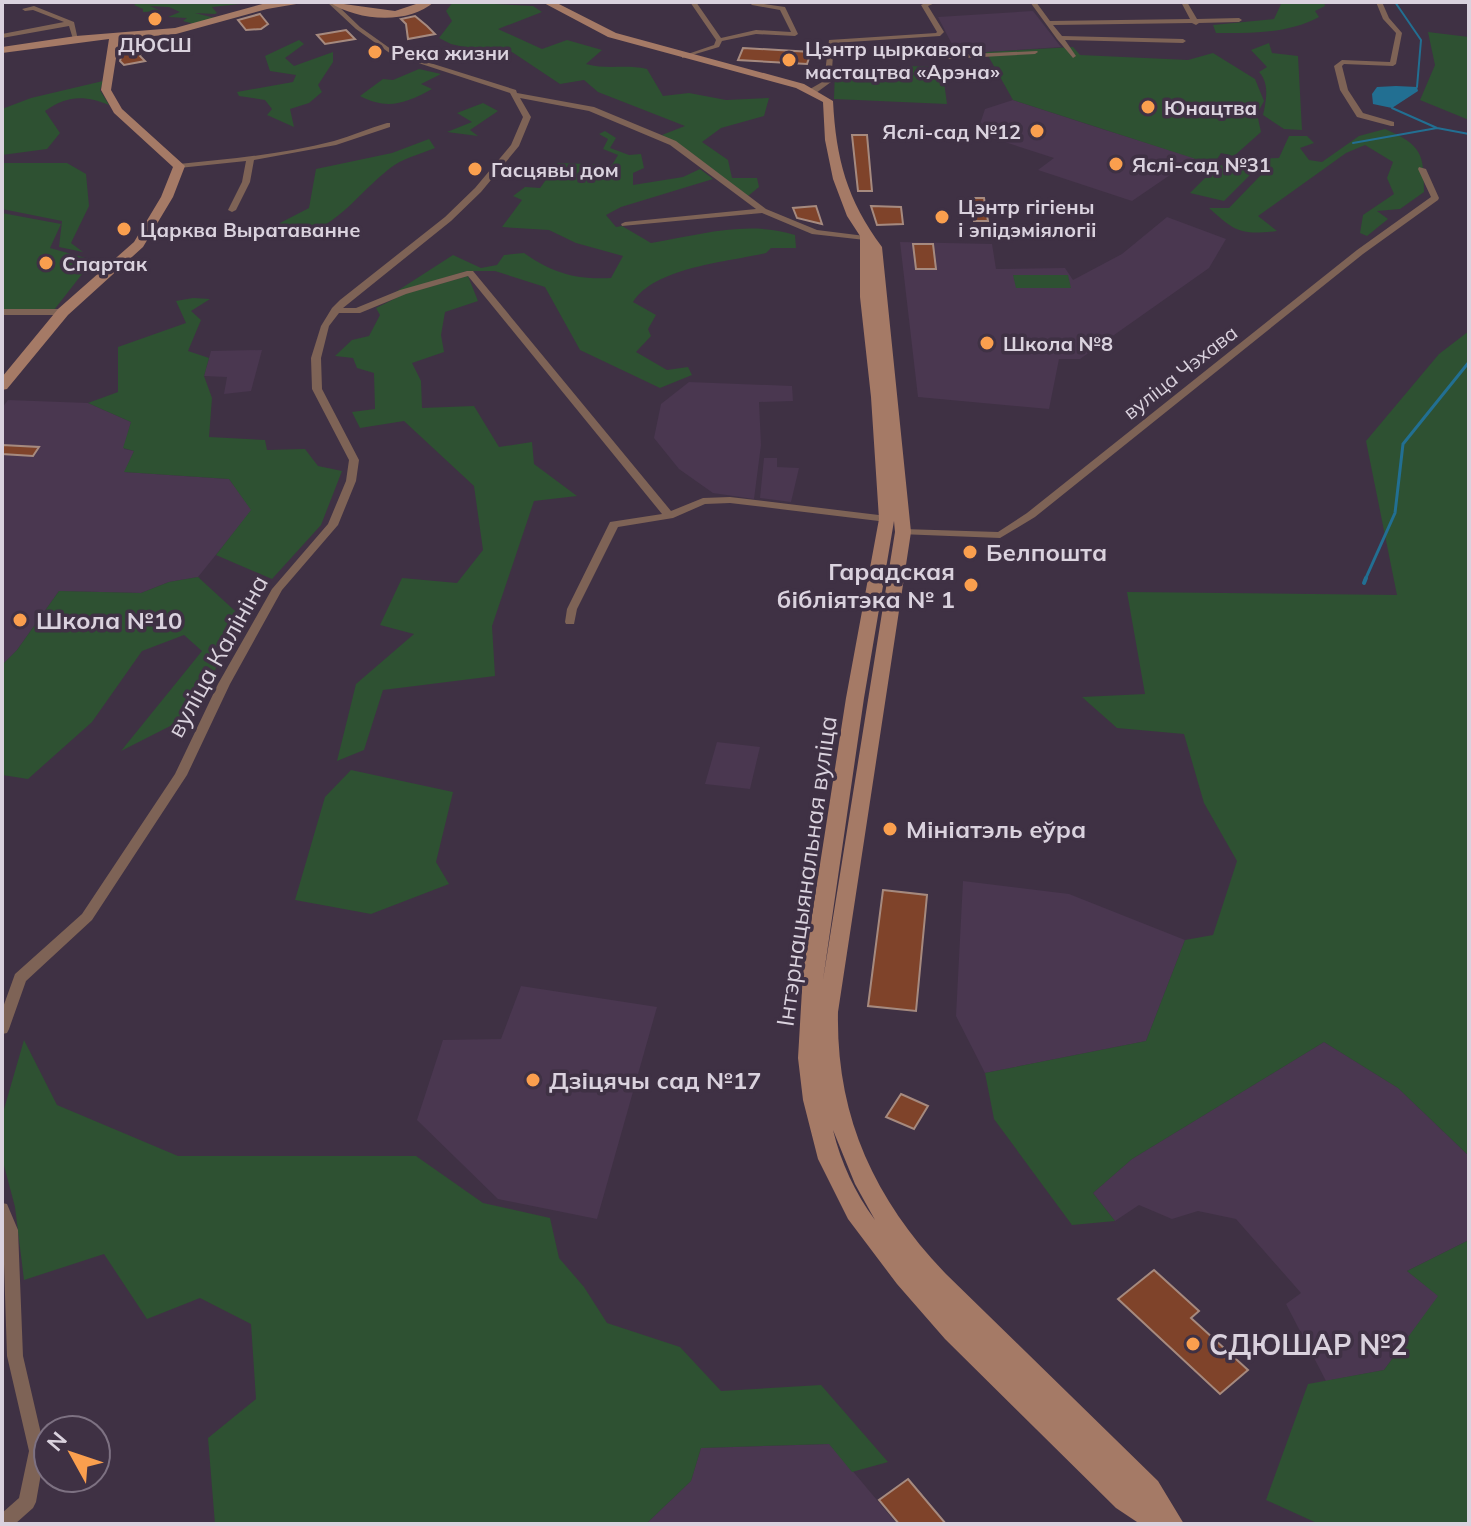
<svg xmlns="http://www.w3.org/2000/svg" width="1471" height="1526" viewBox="0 0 1471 1526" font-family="Mulish,sans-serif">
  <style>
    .built { fill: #4a3750 }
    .green { fill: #2e5132 }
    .water { fill: #226f92 }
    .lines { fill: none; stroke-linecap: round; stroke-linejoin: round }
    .stream-far2 { stroke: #226f92; stroke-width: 2 }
    .stream-far1 { stroke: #226f92; stroke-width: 3 }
    .stream { stroke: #226f92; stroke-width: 4 }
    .building { fill: #7f432a; stroke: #a68a7f; stroke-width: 2 }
    .street { fill: #7e6356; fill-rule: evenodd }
    .secondary { fill: #a57a66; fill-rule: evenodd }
    .poi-dot { fill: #fa9f4e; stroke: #3f3144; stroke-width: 3 }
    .labels { text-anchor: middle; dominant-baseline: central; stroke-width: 7; stroke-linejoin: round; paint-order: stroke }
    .far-poi-label { font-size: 20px; font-weight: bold; fill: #dad2de; stroke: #3f3144; text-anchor: start }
    .far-street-label { font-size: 20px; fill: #dad2de; stroke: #3f3144 }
    .poi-label { font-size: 24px; font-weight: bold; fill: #dad2de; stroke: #3f3144; text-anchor: start }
    .street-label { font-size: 24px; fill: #dad2de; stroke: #3f3144 }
    .near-poi-label { font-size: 28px; font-weight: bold; fill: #dad2de; stroke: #3f3144; text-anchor: start }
  </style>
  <rect width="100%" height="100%" fill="#3f3144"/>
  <path class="built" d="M1033,11L1061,47L957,54L938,17Z
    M1013,100L1099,128L1195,158L1132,201L1038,170L1054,158L977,133L985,109Z
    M1167,217L1226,239L1209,268L1080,359H1059L1049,409L918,397L900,242L992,244L996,269L1065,268L1073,280L1122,254Z
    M262,350L251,391L224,394L227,377L204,376L211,351Z
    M689,382L792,386L793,401L759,402L761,445L754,499L713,493L679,469L654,438L661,404Z
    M8,400L88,403L131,422L124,449L134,451L125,472L229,479L252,510L198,577L169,582L141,593L59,591L17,650L2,665V408Z
    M764,458H777V467L799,468L791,502L760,498Z
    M717,742L760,747L750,789L705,784Z
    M963,881L1069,894L1185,940L1146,1041L985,1073L956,1016Z
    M521,986L657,1007L597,1219L498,1199L417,1120L443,1040L501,1039Z
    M1324,1042L1398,1088L1469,1156V1240L1407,1271L1439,1296L1384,1370L1326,1381L1286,1304L1301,1293L1236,1219L1198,1211L1172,1219L1139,1205L1115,1221L1093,1193L1132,1159Z
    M830,1444L897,1524H646L691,1481L701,1448Z"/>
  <path class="green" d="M139,2H259L212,7L217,13L215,14L195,13L215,18L194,24L183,21L187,18L168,17L180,12L169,7L150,6L161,11L143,12V9L134,5Z
    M453,2L533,6L542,12L498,29L542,49L567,40L602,50L586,64C607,70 626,64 647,69L663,96L689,93L726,100L769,98L764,116L721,128L702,142L728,160L732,178H757L759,187L748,196L662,135L685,126L598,92L584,80L560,84L512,52L494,54L451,44L439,38L452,21L446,11Z
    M1282,2H1324L1325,6L1315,11L1319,17C1287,34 1252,33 1216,33L1213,25L1274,19Z
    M1428,32L1469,37V120L1420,100L1435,65Z
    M299,40L304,44L285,58L294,66L333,52V62L318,85L322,92L309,103L290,109L294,127L267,115L272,109L265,100L239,96L237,92L293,82L296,75L270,71L265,56Z
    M1269,43L1272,53L1298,56L1302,130L1284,129L1263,115C1266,101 1270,84 1259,72L1267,67L1251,50Z
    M1073,47L1080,55L1188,60L1213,53L1255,79L1264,101L1257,114L1261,132L1234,156L1221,153L1214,164L1202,161L1013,100L986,52Z
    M903,66L942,67L947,104L834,99L835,69L900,70Z
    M419,69L441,74L421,84L432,89C405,104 387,110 360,96L383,79L393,80Z
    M103,81L100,90L109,105C87,96 68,94 45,111L60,133L47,149L2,155V109L31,98Z
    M483,103L498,111L470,130L478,136L447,132L472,122L457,113Z
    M1385,129C1422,145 1424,154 1424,192L1400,209L1377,211L1388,219L1367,236L1360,233L1363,215L1394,194L1387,178L1393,162L1365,145L1346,153L1258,216L1277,231C1241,235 1235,232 1209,208H1229L1261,175L1243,159L1279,158L1289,136H1307L1314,143L1300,148L1309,160L1322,162L1359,136Z
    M605,131L616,138L610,148L629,155L641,154L644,168L633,173V185L683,177L700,169L713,179L621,207L606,215L616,227L622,226L651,243C700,235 747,220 795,235L796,248H771L766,253C728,262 655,267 633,302L656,315L648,329L651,336L636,352L667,370L688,367L692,375L660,388L580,350L545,287L495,271H467L394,293L453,255L481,268L497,265L504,255L524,253C552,273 577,280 611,278L623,256L576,243L549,230L502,227L522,200L513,196L525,187L540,188L558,163L612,165L618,155L603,149L608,139L599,134Z
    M429,139L435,148C420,154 401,159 389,169C353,197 327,244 276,233L280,223L309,208L316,169L392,153Z
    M2,163H67L86,174L89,206L71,243L83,252L59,247L62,221L2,209Z
    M1218,165L1238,167L1251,174L1224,201L1190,193Z
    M2,213L61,224L50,248L93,260L54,310L2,309Z
    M1013,275H1068L1071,288H1016Z
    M468,276L478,301L445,312L441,335L444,352L412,363L421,381L422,408L474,406L499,447L532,442L534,464L577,496L534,501L492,626L495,676L383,690L364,750L337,761L356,684L414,634L380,625L402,578L457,583L483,550L474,486L404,421L360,428L352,412L375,409L374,373L357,368L353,358L335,356L352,340L369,336L380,315L376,308L404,294Z
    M193,298L210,299L191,311L201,320L188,351L209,358L204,376L212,398L209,437L265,440L267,450L305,449L318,466L342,471L321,525L272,579L216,555L251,510L229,479L124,472L134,451L123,448L131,422L88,403L118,392V347L186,323L176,301Z
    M1469,331V1156L1398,1088L1324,1042L1132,1159L1093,1193L1115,1221L1072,1225L994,1119L985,1073L1146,1041L1185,940L1213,935L1237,861L1204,803L1184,734L1117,728L1082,697L1145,694L1127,592L1397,595L1366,441L1439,354Z
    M198,577L246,621L184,719L121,751L202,651L184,635L142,651L92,722L28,779L2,775V665L17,650L59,591L141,593L169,582Z
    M351,770L453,792L436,862L449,884L371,914L295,900L325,797Z
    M24,1040L57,1105L178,1156H416L483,1203L550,1218L559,1258L584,1287L607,1323L680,1347L721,1391L821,1385L888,1462L852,1472L829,1444L701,1448L691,1481L646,1524H215L208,1438L256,1399L251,1324L200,1298L147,1319L104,1254L24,1280L15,1207L2,1158V1116Z
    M1469,1240V1524H1319L1266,1500L1308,1384L1384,1370L1438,1296L1407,1271Z"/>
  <path class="water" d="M1396,86L1417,87L1418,91L1392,108L1373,104L1372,94L1377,87Z"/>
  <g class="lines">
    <path class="stream-far2" d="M1395,2L1421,40L1417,87
      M1392,108L1437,128L1469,134
      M1353,143L1437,128"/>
    <path class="stream-far1" d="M1365,580L1395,513L1403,444L1469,362"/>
    <path class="stream" d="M1364,583L1366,578"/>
  </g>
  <path class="building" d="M260,14L268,24L261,29L246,30L238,20Z
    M415,16L427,26L435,34L408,39L406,24L401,19Z
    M346,30L355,39L325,44L317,35Z
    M144,40L140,56L145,61L124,65L120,61L126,41Z
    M743,48L811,52L807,64L738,60Z
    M852,135H867L872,191H858Z
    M970,198H984L988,221H974Z
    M816,206L822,224L797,218L793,208Z
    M871,206L901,207L903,224L877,225Z
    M913,244H933L936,269H916Z
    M2,445L39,447L33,456L2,454Z
    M883,890L927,895L916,1011L868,1006Z
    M901,1094L928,1106L914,1129L886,1117Z
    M1154,1270L1199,1311L1191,1318L1248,1370L1220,1394L1118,1299Z
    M908,1479L946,1524H899L879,1500Z"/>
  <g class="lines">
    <path class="street" d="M327,2H334L360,27L395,52L516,90L517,93L594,107L676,141L766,209L817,230L865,236L869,238L865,240L812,234L762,213L622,226L621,224L625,222L756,209L670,145L589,111L520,98L531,117L519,146L481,192L451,221L343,308H356L400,290L467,271H473L671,511L703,498L730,497L887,516L892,519L887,522L730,503L705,504L673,518L618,527L577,609L574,624H566L565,622L567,609L610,522L662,514L468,276L406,294L360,313H339L329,326L321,358L322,389L359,460L356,481L338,525L282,590L230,684L187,775L92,920L26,981L9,1029L7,1033L2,1034V1010L15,974L82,914L175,774L218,684L272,589L328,524L346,481L349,460L312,389L311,358L321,326L332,308L340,300L445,217L475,188L511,145L523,117L510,93L391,54L356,29Z
      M690,2H696L721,38L756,30L791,32L780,10L752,5L749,2L785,7L798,34L795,36L756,34L722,41L719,47L682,58V56L714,45L716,40Z
      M927,2H937L928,6L944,32L940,36L834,43L831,82L816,93H810V89L824,81L829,40L936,33L937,32L921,5Z
      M1030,2H1036L1050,21L1190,19L1181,2H1187L1197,19L1239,18L1242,20L1239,22L1199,23L1196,25L1192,23L1053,25L1062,36L1183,39L1186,41L1183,43L1065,40L1076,56L1073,58L1057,39Z
      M1376,2H1382L1389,18L1402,33L1396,64L1393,66L1344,64L1342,66L1348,90L1363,113L1394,122V126H1391L1357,117L1340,90L1334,66L1342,60L1390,62L1396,33L1383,19Z
      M34,6L74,22L78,40L73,39L69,26L2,38V34L64,22L33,10L25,11L22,9Z
      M1037,51L1038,52L1035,54L947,59L944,57L947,55Z
      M387,123H390V127L336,145L254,160L250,182L236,210L232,212L228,210L242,182L246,161L179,168L175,166L179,164C231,159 283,154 334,141C352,136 369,128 387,123Z
      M1419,167L1426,169L1439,198L1438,200L1363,254L1035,517L1000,538L899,534L898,532L899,530L903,529L998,532L1027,513L1357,250L1431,197L1418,169Z
      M2,309H63L67,312L63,315H2Z
      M2,1203L7,1204L18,1230L23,1356L45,1451L36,1502L33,1508L15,1524H2V1513L19,1498L29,1451L7,1356Z"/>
    <path class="secondary" d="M308,2L267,9L176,34L119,39L111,90L122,109L185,166L173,197L143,247L68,315L7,389L2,390V377L58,309L134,242L161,197L173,167L114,113L101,90L109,39L2,53V47L76,36L175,28L266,3Z
      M329,2L395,11L422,2H434C408,25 357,21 329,2Z
      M542,2H555L616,33L804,84L833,101C836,159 847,200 882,247L911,532L838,1012C836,1116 874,1199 946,1274L1158,1481L1184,1524H1140L1116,1508L945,1339L897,1284L848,1219L818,1159L803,1100L798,1058L803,973L846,698L879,519L871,397L860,297V236L847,216L833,179L825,140L823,102L796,88L608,37ZM894,521L895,532L823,980L864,698ZM833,1130L855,1184L875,1220C855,1193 841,1163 833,1130Z"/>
  </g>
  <g class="poi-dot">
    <circle cx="155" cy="19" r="8"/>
    <circle cx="375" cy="52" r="8"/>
    <circle cx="789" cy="60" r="8"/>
    <circle cx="1148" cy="107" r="8"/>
    <circle cx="1037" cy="131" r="8"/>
    <circle cx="1116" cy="164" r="8"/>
    <circle cx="475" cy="169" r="8"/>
    <circle cx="942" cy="217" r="8"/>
    <circle cx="124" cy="229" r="8"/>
    <circle cx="46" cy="263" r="8"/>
    <circle cx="987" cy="343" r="8"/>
    <circle cx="970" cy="552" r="8"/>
    <circle cx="971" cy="585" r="8"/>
    <circle cx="20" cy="620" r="8"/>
    <circle cx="890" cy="829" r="8"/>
    <circle cx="533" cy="1080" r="8"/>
    <circle cx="1193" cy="1344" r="8"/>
  </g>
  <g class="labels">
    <g class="far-poi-label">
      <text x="155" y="44" text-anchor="middle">ДЮСШ</text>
      <text x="805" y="48">Цэнтр цыркавога<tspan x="805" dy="23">мастацтва «Арэна»</tspan></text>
      <text x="391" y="52">Река жизни</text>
      <text x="1164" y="107">Юнацтва</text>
      <text x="1021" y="131" text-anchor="end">Яслі-сад №12</text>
      <text x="1132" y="164">Яслі-сад №31</text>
      <text x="491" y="169">Гасцявы дом</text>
      <text x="958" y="206">Цэнтр гігіены<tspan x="958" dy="23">і эпідэміялогіі</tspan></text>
      <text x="140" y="229">Царква Выратаванне</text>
      <text x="62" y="263">Спартак</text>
      <text x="1003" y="343">Школа №8</text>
    </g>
    <g class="far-street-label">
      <text transform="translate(1180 372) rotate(-38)">вуліца Чэхава</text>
    </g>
    <g class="poi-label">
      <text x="986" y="552">Белпошта</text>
      <text x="955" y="571" text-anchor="end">Гарадская<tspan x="955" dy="28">бібліятэка № 1</tspan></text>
      <text x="36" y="620">Школа №10</text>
      <text x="906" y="829">Мініатэль еўра</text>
      <text x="549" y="1080">Дзіцячы сад №17</text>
    </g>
    <g class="street-label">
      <text transform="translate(217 656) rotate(-61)">вуліца Калініна</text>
      <text transform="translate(806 871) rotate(-82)">Інтэрнацыянальная вуліца</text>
    </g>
    <g class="near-poi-label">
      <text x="1209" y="1344">СДЮШАР №2</text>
    </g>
  </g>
  <rect width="1471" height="1526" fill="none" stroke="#dad2de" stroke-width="8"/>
  <g transform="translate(72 1454) rotate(310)"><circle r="38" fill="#3f3144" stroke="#7d7182" stroke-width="2"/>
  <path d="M0-6L14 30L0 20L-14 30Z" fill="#fa9f4e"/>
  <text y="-12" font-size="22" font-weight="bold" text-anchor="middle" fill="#dad2de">N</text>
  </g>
</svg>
